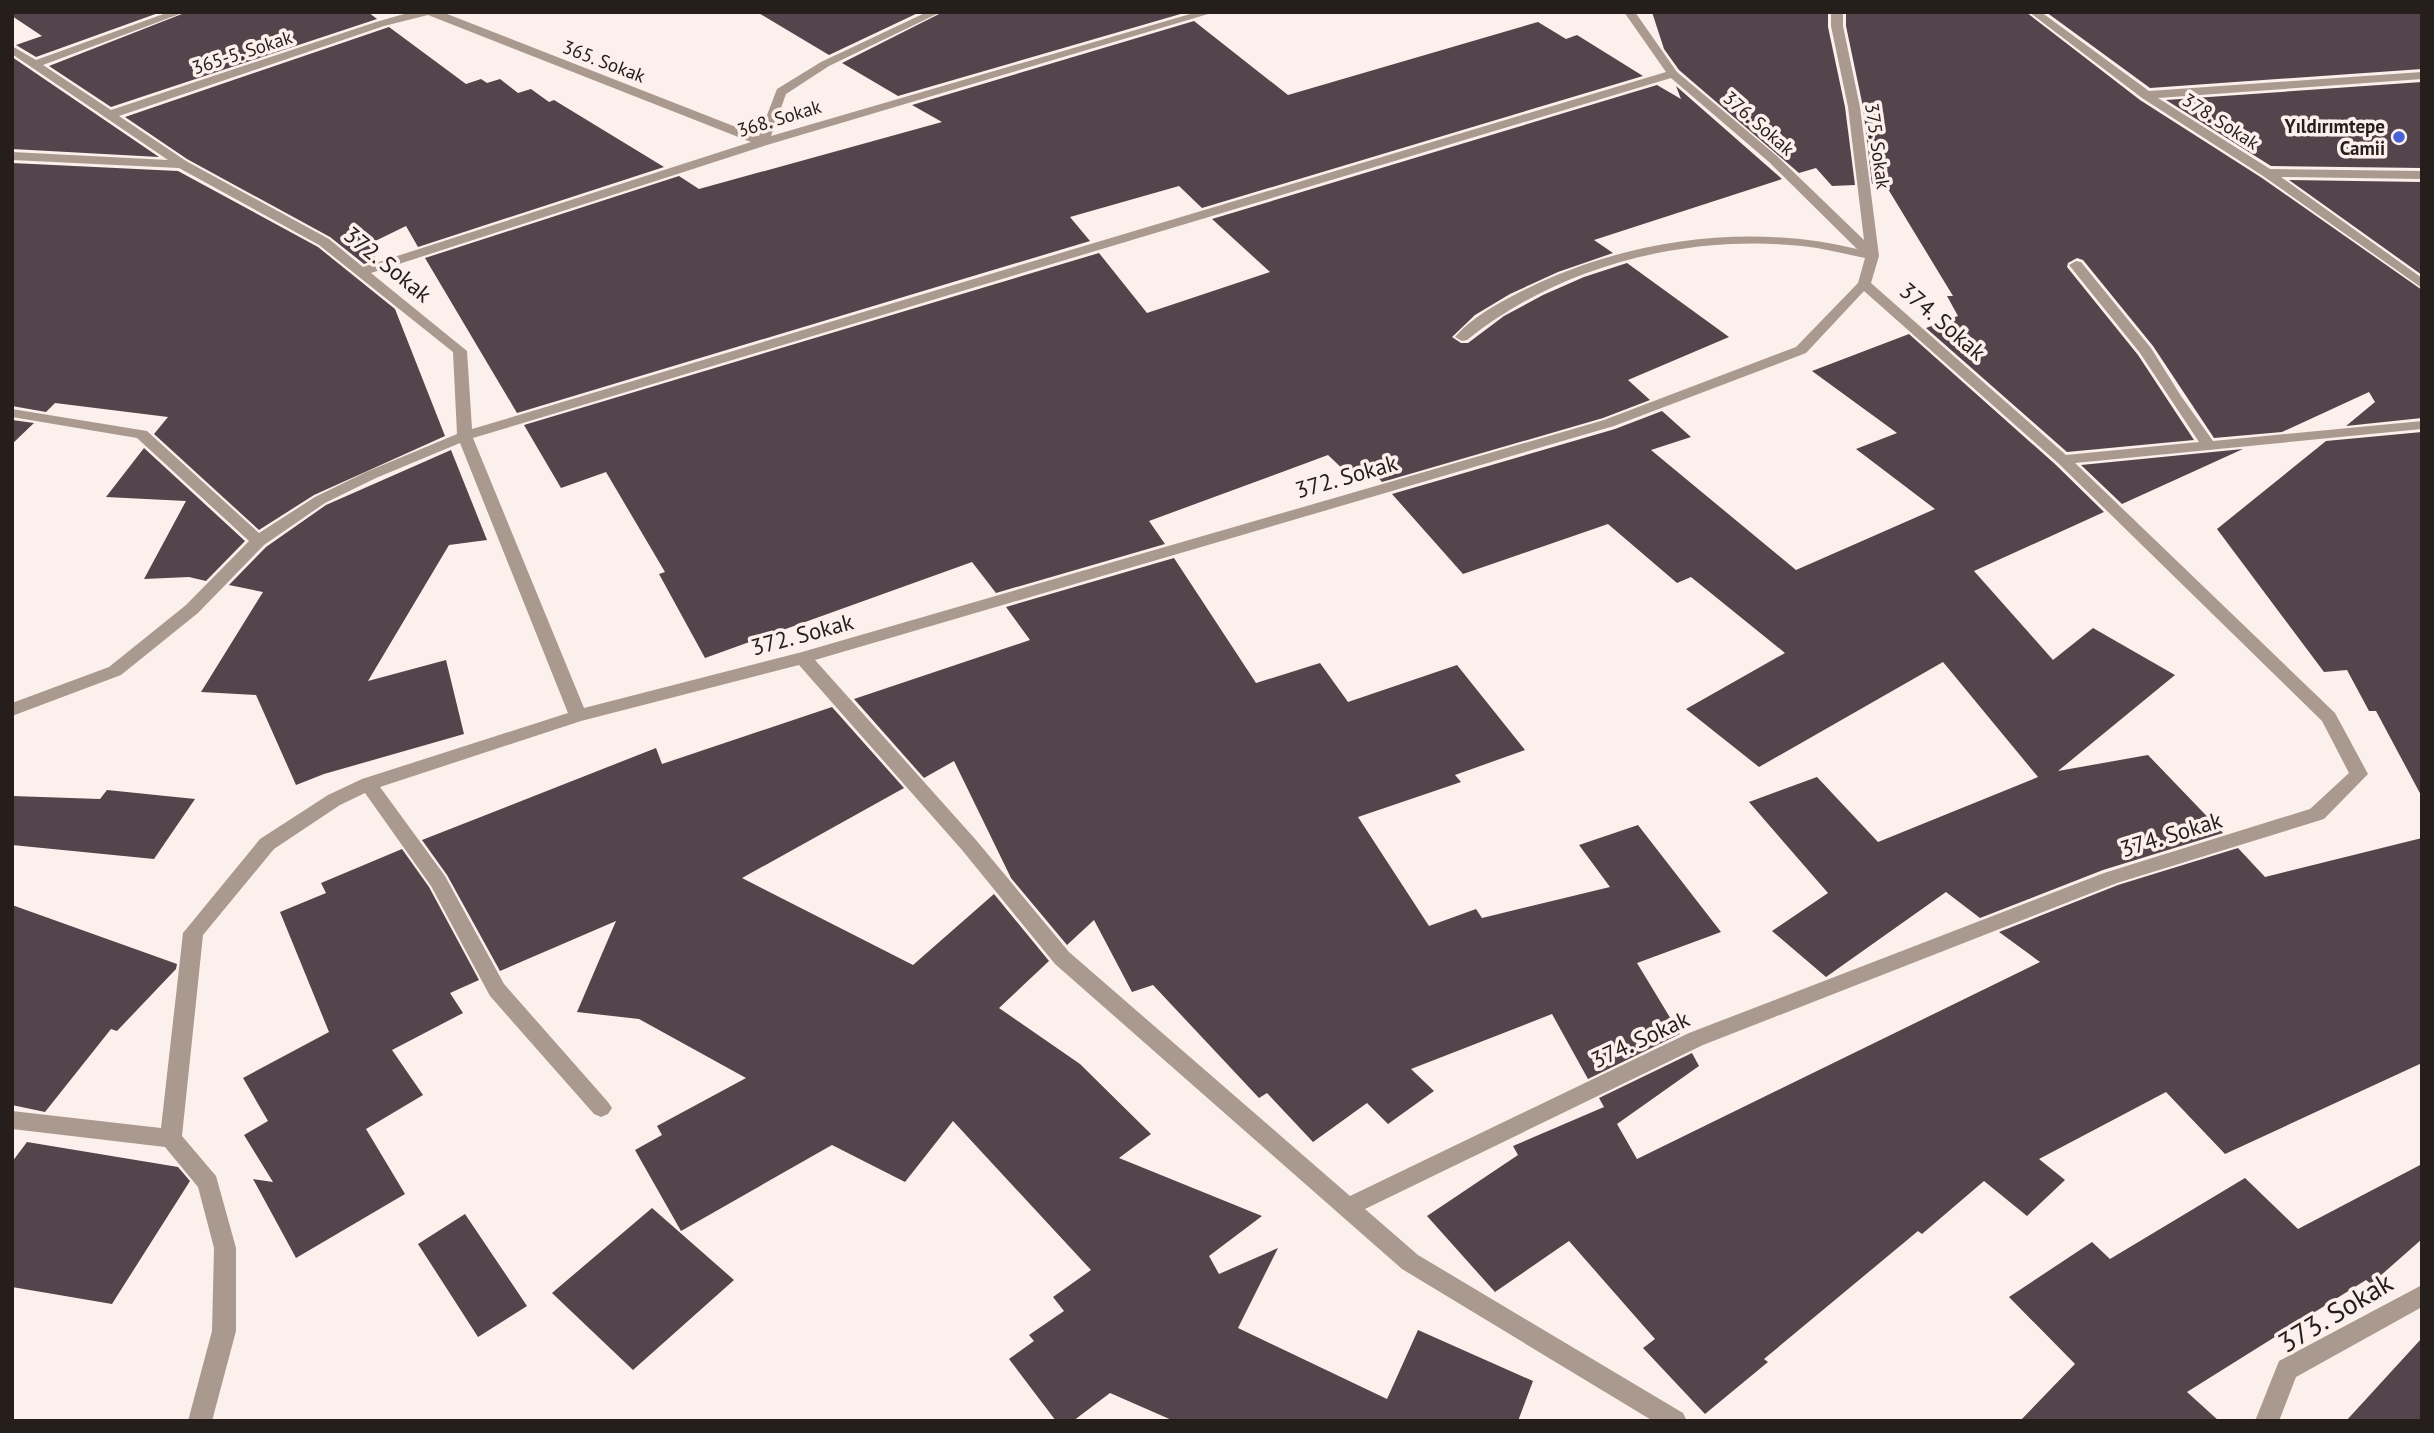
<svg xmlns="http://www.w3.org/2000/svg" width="2434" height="1433" viewBox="0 0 2434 1433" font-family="'PT Sans',sans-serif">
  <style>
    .building { fill: #54444b }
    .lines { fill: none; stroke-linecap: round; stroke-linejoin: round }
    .minor { fill: #aa998e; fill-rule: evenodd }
    .poi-dot { fill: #4862d6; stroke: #fcf0ec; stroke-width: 2.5 }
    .labels { text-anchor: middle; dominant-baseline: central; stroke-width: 7; stroke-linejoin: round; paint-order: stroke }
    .far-street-label { font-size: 19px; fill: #251e1b; stroke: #fcf0ec }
    .far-poi-label { font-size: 19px; font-weight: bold; fill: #251e1b; stroke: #fcf0ec; text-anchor: end }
    .street-label { font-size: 23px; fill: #251e1b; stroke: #fcf0ec }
    .near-street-label { font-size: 28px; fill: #251e1b; stroke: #fcf0ec }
  </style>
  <rect width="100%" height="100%" fill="#fcf0ec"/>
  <path class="building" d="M12,12H161L36,57L16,45L42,36L12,16Z
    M187,12H368L377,19L111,107L49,66Z
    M757,12H920L829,55Z
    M943,12H1183L1184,13L898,96L842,63Z
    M1652,12H1828V27L1845,107L1855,185L1832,186L1816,168L1799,173L1679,70L1664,49Z
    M1846,12H2026L2140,100L2262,178L2422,290V418L2346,426L2375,402L2369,392L2282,432L2214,438L2153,346L2083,260L2077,258L2068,263L2067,267L2138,355L2194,440L2067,452L1926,328L1958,316L1947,296H1953L1885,184H1872L1863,107L1846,26Z
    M2046,12H2422V69L2150,88Z
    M1194,21L1288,95L1538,22L1566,39L1577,35L1643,76L1202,208L1179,186L1070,217L1090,241L517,413L425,258L679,176L699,189L942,122L912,105Z
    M389,27L466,84L481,79L487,83L500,79L518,93L531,89L549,102L554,100L664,167L418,247L406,226L369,244L376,260L364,264L330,237L187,159L125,117Z
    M12,57L159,157L12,149Z
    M2422,82V168L2271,166L2166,100Z
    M1657,85L1681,99L1676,86L1782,179L1594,240L1613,253L1558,272L1510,294L1475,315L1452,337L1461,343H1468L1504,316L1543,295L1584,277L1627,263L1729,337L1628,380L1650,400L1603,418L1382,482L1367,465L1347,473L1328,455L1149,521L1165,544L996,593L972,562L705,658L659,574L665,572L606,472L561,488L524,425L1099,253L1147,313L1270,272L1212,219Z
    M12,163L178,171L318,247L395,309L445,436L314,495L259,530L154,434L168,417L55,403L46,412L12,406Z
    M2289,180L2422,182V275Z
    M1909,334L2056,465L2104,512L1974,571L2053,660L2093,628L2175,675L2058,771L2148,755L2223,833L2103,870L1980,918L1946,892L1826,977L1772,931L1828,893L1749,802L1817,777L1878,842L2038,777L1943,662L1759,767L1686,709L1785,653L1691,577L1677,583L1608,524L1463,574L1392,494L1615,429L1662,411L1691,437L1651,450L1796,570L1935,509L1856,449L1897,433L1812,371Z
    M12,420L34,423L12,444Z
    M2422,432V797L2376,711H2369L2347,670L2324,672L2217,529L2326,441Z
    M144,448L245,541L206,581L189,577L144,579L186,501L106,497Z
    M2243,449L2122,504L2081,465Z
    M451,450L487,540L449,545L368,681L446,660L464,734L324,774L296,785L256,695L201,692L263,592L229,585L266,547L326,505Z
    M1174,558L1256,683L1320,663L1348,702L1457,665L1525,750L1455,775L1461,782L1358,817L1429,926L1476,909L1482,918L1610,887L1579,845L1638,825L1721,932L1637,963L1680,1034L1588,1079L1552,1014L1411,1069L1434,1091L1388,1124L1367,1103L1313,1142L1267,1093L1259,1098L1153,985L1132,992L1094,920L1067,945L1011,878L954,761L924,778L854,699L1030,640L1006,607Z
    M832,707L904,788L742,878L913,965L994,894L1049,961L999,1008L1080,1064L1151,1134L1119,1158L1262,1216L1209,1256L1219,1274L1278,1248L1238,1328L1387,1399L1418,1330L1533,1381L1518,1421H1174L1110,1393L1073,1421H1056L1009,1359L1034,1341L1029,1335L1064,1311L1053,1297L1091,1270L953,1121L905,1182L832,1145L681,1231L635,1150L662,1135L657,1126L746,1078L639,1019L577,1012L616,921L500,971L447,875L422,840L656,748L662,764Z
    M107,790L195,799L154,859L12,845V796L100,799Z
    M2422,838V1063L2225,1154L2166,1092L2039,1159L2065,1180L2027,1216L1984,1181L1922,1234L1918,1231L1764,1359L1768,1362L1705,1414L1643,1348L1655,1339L1569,1241L1495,1292L1427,1216L1518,1155L1513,1146L1604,1107L1599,1098L1692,1053L1699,1066L1617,1124L1637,1159L2040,962L1999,932L2118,885L2238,848L2265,877Z
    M402,849L429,887L479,980L450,993L463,1013L392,1050L423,1095L366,1129L405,1194L296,1258L253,1179L273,1182L244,1135L268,1121L243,1078L329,1032L280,912L326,893L321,883Z
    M12,905L177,964L176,969L117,1031L111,1029L45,1112L12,1105Z
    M27,1142L178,1167L190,1181L112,1304L12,1287V1162Z
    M2422,1164V1239L2371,1284L2366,1280L2187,1392L2219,1421H2020L2075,1364L2009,1297L2092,1242L2110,1259L2245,1178L2298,1229Z
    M652,1208L734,1280L633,1370L552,1293Z
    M465,1214L527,1306L478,1337L418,1244Z
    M2422,1338V1421H2346Z"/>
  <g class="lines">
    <path class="minor" d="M169,12H185L43,65L111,110L376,22L411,12H442L759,136L777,89L821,62L927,12H941L829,66L786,94L771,136L1197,12H1215L767,145L371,273L467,351L472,429L1666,72L1624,12H1635L1677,72L1777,156L1864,240L1848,107L1831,26V12H1843V26L1860,107L1879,256L1871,283L2066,455L2199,442L2140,353L2069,265L2076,261L2081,262L2151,348L2181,396L2213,441L2422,421V429L2075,463L2335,713L2368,774L2324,819L2117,883L1703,1045L1365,1209L1418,1255L1683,1413L1687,1421H1653L1402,1269L1055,964L962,850L799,665L581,721L380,787L445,876L504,984L608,1102L612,1108L608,1114L601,1117L594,1114L490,996L431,886L365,793L340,805L274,849L203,935L182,1136L216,1176L236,1248V1331L212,1421H188L212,1331L214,1248L198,1187L165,1147L12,1129V1111L161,1128L183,933L260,839L328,795L362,779L568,713L460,443L376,478L325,503L264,545L198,613L121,675L12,716V703L109,667L186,605L249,541L137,438L12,417V409L147,431L259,533L315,497L366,472L457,434L453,352L319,245L179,168L12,160V152L168,160L12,54V46L36,60ZM428,15L751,142L363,267L329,239L186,161L119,116L384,26ZM1671,78L1769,162L1857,249C1746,222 1622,240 1520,292C1497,304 1472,317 1455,337L1462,341L1467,340C1559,266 1685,234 1802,246C1823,248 1844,254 1865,258L1858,283L1796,347L1604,420L802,652L584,708L473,438ZM1864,291L2058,463L2322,721L2349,773L2310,809L2104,873L1689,1033L1350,1196L1069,952L976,840L815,660L1614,426L1806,353Z
      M2029,12H2041L2149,91L2422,72V79L2158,98L2270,169L2422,171V179L2281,177L2422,278V288L2263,176L2142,98Z
      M2422,1285V1307L2296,1377L2279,1421H2255L2279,1361Z"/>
  </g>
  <circle class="poi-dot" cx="2399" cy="137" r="7"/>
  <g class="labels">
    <g class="far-street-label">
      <text transform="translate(242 52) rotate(-18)">365-5. Sokak</text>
      <text transform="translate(604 61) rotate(21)">365. Sokak</text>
      <text transform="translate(779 118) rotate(-17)">368. Sokak</text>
      <text transform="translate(2221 121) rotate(33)">378. Sokak</text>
      <text transform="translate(1759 123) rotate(41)">376. Sokak</text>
      <text transform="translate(1878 146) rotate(82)">375. Sokak</text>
    </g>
    <g class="far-poi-label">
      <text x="2385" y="126">Yıldırımtepe<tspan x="2385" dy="22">Camii</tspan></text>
    </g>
    <g class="street-label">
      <text transform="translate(388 264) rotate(39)">372. Sokak</text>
      <text transform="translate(1943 321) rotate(41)">374. Sokak</text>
      <text transform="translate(1346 476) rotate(-16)">372. Sokak</text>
      <text transform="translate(802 634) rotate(-15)">372. Sokak</text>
      <text transform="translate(2171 834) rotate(-17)">374. Sokak</text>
      <text transform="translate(1640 1039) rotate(-25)">374. Sokak</text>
    </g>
    <g class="near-street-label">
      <text transform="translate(2335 1312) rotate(-31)">373. Sokak</text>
    </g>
  </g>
  <rect width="2434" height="1433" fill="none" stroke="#251e1b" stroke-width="28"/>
</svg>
